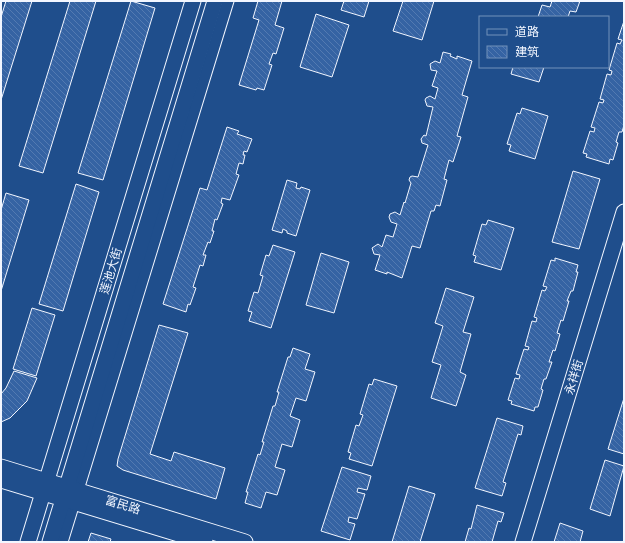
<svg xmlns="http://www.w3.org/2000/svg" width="625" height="543" viewBox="0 0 625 543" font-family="'Work Sans','Noto Sans SC',sans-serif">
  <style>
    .building { fill: url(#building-back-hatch); stroke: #f2f6ff }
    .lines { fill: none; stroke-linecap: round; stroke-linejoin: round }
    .street-casing { stroke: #f2f6ff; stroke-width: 13 }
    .secondary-casing { stroke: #f2f6ff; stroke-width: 17 }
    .street { stroke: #1f4e8c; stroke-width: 11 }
    .secondary { stroke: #1f4e8c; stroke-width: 15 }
    .labels { text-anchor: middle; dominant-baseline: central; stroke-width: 3; stroke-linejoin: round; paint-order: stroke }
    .street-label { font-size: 12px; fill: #f2f6ff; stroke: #1f4e8c }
  </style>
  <defs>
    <pattern id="building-back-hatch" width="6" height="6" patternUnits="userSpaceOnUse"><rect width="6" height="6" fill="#3563a3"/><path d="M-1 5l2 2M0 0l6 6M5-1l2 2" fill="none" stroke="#537ab1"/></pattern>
  </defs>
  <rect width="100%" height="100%" fill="#1f4e8c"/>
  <path class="building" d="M6,1H32L1,100V17Z
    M70,1H96L43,173L19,166Z
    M131,1L155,8L103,180L78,173Z
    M258,1H282L275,25L284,28L276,54L273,53L269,64L272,65L264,90L257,88L256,90L239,85L259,20L253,18Z
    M344,1H369L364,17L341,10Z
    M403,1H434L422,40L393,31Z
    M552,1H580L576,12L570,11L568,17H538L542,5L550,7Z
    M316,14L349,25L332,77L300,67Z
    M624,21V125L622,132H619L616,142L618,143L613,160L610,159L609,164L586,157L587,154L583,153L590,131L594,132L595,128L591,127L599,102L603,103L604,100L600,99L607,74L611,75L612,71L609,70L617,43L620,44L622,40L618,39Z
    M443,52L451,54L450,56L457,59V56L472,61L462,95L468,97L457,136L461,137L453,162L449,160L444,179L447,180L440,206L436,205L434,211H431L420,248L412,246L402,278L387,272V274L375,270L380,255L374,254L372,248L378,244L382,247L386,235L393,237L397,224L391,222L389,217L390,214L395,212L400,215L404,202L405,203L411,183L409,180L410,177L412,176L418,177L428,145L422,143L421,139L424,135L426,136L433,107L427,106L425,100L426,98L430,96L435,99L438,88L432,86L437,71L431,70L430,64L435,61L440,63Z
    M513,67H544L539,82L511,74Z
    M522,108L548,116L535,159L509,151L511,145L507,144L517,113L520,114Z
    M227,127L239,131L237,134L252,139L247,152L244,151L243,155H245L243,164L239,163L236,174L239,175L230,200L222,198L221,203L223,204L217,220L215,219L212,231H214L210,243L208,242L203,255H206L203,266L200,265L193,287L196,288L190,305L188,304L186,312L163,304L200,188L207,190Z
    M573,171L600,179L579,249L552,242Z
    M287,180L297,183L296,188L300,189L301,187L310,190L296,236L287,233V231L283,229L282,233L272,230Z
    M76,184L99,192L63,311L39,304Z
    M6,193L29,200L1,291V210Z
    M488,220L514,228L501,270L474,262L476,256L473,255L482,224L486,225Z
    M273,245L295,252L271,328L249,321L252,312L248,311L254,292L258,293L263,276L260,275L266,255L269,256Z
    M321,253L349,262L334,313L306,305Z
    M555,258L578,265L576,272H578L573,291H571L567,301H569L563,321L561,320L557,333L560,334L555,351L553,350L549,362H552L546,379H544L541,389L543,390L538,407H535L534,411L511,404L512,401L508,400L515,378L519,379L520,375L516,374L524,349L528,350L529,347L525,346L532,321L536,322L537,318L534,317L542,290L545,291L547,287L543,286L551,260L555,261Z
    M446,288L474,297L463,332L471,334L460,372L466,375L456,406L431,398L441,365L432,362L443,326L435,323Z
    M32,308L55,315L36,376L13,369Z
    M159,325L188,333L150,454L171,461L174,452L225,468L216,499L123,470L117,466L118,459Z
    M293,348L310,354L305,369L315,372L306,401L296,398L290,416L300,420L292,447L282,444L275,467L285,470L277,495L266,492L261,508L245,503L248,492H246L258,454L260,455L264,442H262L273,406H275L279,392H277L288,357H290Z
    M14,371L37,378L27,401L10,418L1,422V394L6,388Z
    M374,379L397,386L372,466L349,459L351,453L348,452L356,425L359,426L363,415L360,414L369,384L372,385Z
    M624,398V454L608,449Z
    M497,418L523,426L521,435L518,434L503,482L506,483L502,496L475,488Z
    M605,460L624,466L610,516L590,509Z
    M342,467L371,476L367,490L358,488L357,492L365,494L357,519L349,517L348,522L355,524L350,540L321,531Z
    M409,486L435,494L420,542H392Z
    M477,505L504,513L501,522L498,521L492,542H465L469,528L471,529Z
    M560,523L583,531L580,542H554Z
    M91,533L111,539L110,542H88Z"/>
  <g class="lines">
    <g class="street-casing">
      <path id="street" d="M62,542L228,1"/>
    </g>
    <g class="secondary-casing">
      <path id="secondary" d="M1,467L245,542
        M1,480L205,542
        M28,542L193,1
        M50,542L215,1
        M523,542L624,212"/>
    </g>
    <use href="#street" class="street"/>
    <use href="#secondary" class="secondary"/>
  </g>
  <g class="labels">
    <g class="street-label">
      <text transform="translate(111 271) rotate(-73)">莲池大街</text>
      <text transform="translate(574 377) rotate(-73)">永祥街</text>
      <text transform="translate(123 505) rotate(17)">富民路</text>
    </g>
  </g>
  <rect width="625" height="543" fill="none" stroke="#f2f6ff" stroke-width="4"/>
  <rect x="479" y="16" width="130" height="52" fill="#1f4e8c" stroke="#7391ba"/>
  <rect x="487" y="29" width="20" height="6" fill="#1f4e8c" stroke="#7391ba"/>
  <text x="515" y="36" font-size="12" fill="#f2f6ff">道路</text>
  <rect x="487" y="46" width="20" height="12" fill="url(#building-back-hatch)" stroke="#7391ba"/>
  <text x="515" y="56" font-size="12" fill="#f2f6ff">建筑</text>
</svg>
